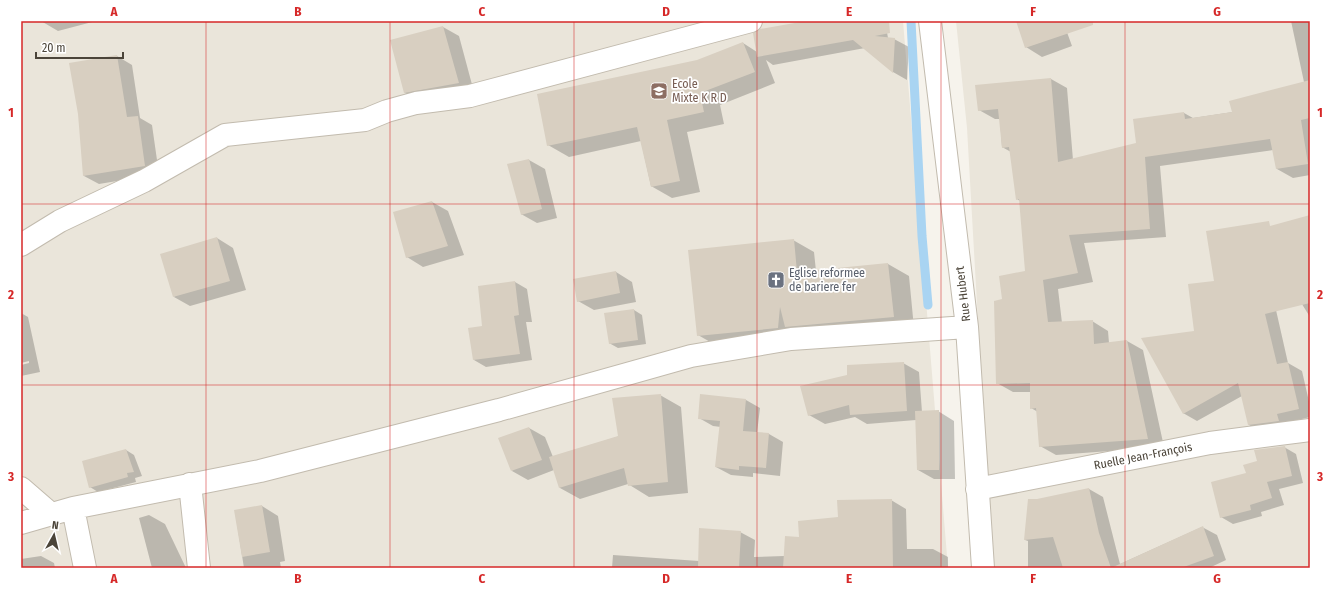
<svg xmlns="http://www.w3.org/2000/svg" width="1331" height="589" viewBox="0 0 1331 589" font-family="'Fira Sans Condensed',sans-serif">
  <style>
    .residential { fill: #eae5da }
    .shadow { fill: #0003 }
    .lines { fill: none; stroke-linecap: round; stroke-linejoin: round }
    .stream { stroke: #a9d4f2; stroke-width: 9 }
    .building { fill: #d8cfc1 }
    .minor-casing { stroke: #c2bbae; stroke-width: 24 }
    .minor { stroke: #fff; stroke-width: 22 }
    .grid { fill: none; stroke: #d62828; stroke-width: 1; stroke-opacity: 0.55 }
    .labels { text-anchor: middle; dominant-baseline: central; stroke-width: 3.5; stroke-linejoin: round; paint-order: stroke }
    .education-label { font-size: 12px; fill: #785e54; stroke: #fff; text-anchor: start }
    .worship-label { font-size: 12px; fill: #5b616d; stroke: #fff; text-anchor: start }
    .street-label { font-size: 12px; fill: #4b4439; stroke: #fff }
    .neatline { fill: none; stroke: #d62828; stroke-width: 1.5 }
    .grid-label { font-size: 13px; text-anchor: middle; font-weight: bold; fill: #d62828 }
  </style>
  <rect width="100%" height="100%" fill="#f6f3ec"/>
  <path class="residential" d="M21,21H903L948,568H21Z
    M956,21H1310V568H992L967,128Z"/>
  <path class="shadow" d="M41,21H96L58,31Z
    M812,21H885L888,38L894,39L909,47L907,80L893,72L865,48L773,65L766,60L775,83L720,105L724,124L687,132L700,192L672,198L651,186L641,141L569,157L548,145L698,61L743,43L757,52Z
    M1017,21H1075L1064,24L1072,46L1042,57L1026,47Z
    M1291,21H1310V175L1293,178L1277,169L1273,150L1160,166L1166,237L1084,243L1093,282L1058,289L1062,323L1092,321L1108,331L1109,343L1127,341L1143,350L1164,447L1056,455L1040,446L1038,412L1031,408V392H1013L997,383L1003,300L1026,272L1020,201L1017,199L1011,152L1002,147L1000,119H995L979,110L1051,79L1067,88L1073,160L1137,144L1184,113L1193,118L1233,112L1304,82Z
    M443,27L459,36L474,92L421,102L405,93Z
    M117,56L132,65L140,118L152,125L159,174L99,184L84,176Z
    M529,160L545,169L557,218L537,223L521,214Z
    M432,202L448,211L464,255L423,267L407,257Z
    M1310,216V317L1259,235L1288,363L1302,371L1310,406V417L1290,422L1263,433L1249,425L1242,396L1197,421L1183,413L1195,332L1216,282L1259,234Z
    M217,238L233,248L246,290L190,306L174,297Z
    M793,240L814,252L816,271L888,264L909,276L914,328L719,347L698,335Z
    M616,272L632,282L636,302L594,310L578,301Z
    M515,282L527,289L532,322H526L532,360L486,367L474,360L483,327Z
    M634,310L642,315L646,344L618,348L609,343Z
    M21,313L28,317L40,372L21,376V365L29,363V361L21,363Z
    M903,363L919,372L922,412L938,411L954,421L955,479H934L918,470L916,420L867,424L855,417L825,424L809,415Z
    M660,395L681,407L688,493L649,497L628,484L580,499L560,488L554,470L528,480L512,471L529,428L545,437L553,457L620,436Z
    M746,400L760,408L757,433L769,434L783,442L780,476L753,473V477L731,475L716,467L721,427L713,426L699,418Z
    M1284,447L1296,454L1303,483L1279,489L1284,505L1261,512L1262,516L1233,524L1221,517L1247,474Z
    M126,450L134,455L142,476L135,478L136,482L98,492L90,487Z
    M1089,489L1103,497L1120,564L1202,527L1217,535L1226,560L1209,568H1028V541L1025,540L1037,500Z
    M891,500L906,509L907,549H933L948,557V568H612L613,555L699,561L740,532L755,540L754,557L784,556L800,538L839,518Z
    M262,506L278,516L285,561L280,562L281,568H244L235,511Z
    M149,515L165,524L186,568H152L139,518Z
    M41,556L54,563L55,568H21V559Z"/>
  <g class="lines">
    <path class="stream" d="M911,21L922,236L928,305"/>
  </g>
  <path class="building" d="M806,21H889L890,33L875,36L895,38L893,73L853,40L757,57L753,33L760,29Z
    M1016,21H1093V25L1025,48Z
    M443,26L459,83L404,93L390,40Z
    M743,42L755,72L700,93L704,112L667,120L680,181L651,187L637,127L547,146L537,94L697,60Z
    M117,55L127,117L138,116L145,166L83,176L78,114L69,63Z
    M1051,78L1058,162L1136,143L1133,119L1184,112L1185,119L1232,112L1229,101L1310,80V118L1301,120L1308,164L1276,169L1270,139L1145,157L1150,229L1069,235L1078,273L1043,280L1048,322L1093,320L1094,344L1127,340L1148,439L1039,447L1036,408L1030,409V383L996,384L994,301L1002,299L999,276L1025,271L1019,199L1016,200L1009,147L1002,148L998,109L978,111L975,85Z
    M529,159L542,209L521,215L507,164Z
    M432,201L448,246L406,258L393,212Z
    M1310,215V303L1265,314L1277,364L1288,362L1299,409L1277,414L1279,421L1248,425L1238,383L1183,414L1141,338L1194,331L1188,284L1214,281L1206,231L1269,221L1270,226Z
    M217,237L230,281L173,297L160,254Z
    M794,239L797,272L888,263L894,317L785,327L780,307L778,328L697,336L688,250Z
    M616,271L620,293L577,302L573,279Z
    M515,281L519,315L514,316L520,354L473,360L468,328L482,326L478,286Z
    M634,309L638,340L609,344L604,313Z
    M904,362L907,411L850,415L849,405L808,416L800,386L847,375V365Z
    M661,394L668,482L628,486L624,468L559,488L549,457L618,436L612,398Z
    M700,394L746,399L743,431L769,433L766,468L739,466V470L715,467L720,421L698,419Z
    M939,410V470H917L915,411Z
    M529,427L542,460L511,471L498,438Z
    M1285,446L1292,476L1267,482L1272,498L1250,505L1251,510L1220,518L1211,482L1246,473L1243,465L1257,461L1254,450Z
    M126,449L134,472L127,473L128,477L89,488L82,461Z
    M1089,488L1099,533L1111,568L1203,526L1214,556L1181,568H1063L1053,537L1024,540L1028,499H1037Z
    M892,499L893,568H783L785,536L799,537L798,521L838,517L837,500Z
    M262,505L270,552L242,557L234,510Z
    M699,528L741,531L739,568H698Z"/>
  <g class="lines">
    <g class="minor-casing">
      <path id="minor" d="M930,21L967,327L983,568
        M21,245L60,221L144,181L225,135L365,120L387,111L416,103L470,96L751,21
        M190,484L199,568
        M21,488L51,514
        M977,489L1210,443L1310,430
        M73,508L85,568
        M21,523L73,508L260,471L499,410L691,356L791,339L967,327"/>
    </g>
    <use href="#minor" class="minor"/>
  </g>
  <path class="grid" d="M206,21V568M390,21V568M574,21V568M757,21V568M941,21V568M1125,21V568M21,204H1310M21,385H1310"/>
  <defs>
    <g id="school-square" transform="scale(0.9)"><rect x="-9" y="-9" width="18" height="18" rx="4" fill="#8d6e63" stroke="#fff"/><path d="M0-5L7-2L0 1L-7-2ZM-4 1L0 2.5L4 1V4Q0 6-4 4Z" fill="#fff"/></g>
    <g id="church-square" transform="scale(0.9)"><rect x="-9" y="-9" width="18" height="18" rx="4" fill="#6b7280" stroke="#fff"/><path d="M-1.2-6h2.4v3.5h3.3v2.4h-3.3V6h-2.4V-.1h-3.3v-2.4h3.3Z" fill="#fff"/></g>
  </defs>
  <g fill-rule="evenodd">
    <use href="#school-square" x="659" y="91"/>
    <use href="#church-square" x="776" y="280"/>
  </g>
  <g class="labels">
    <g class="education-label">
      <text x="672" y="84">Ecole<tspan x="672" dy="14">Mixte K R D</tspan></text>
    </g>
    <g class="worship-label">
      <text x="789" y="273">Eglise reformee<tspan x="789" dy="14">de bariere fer</tspan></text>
    </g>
    <g class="street-label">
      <text transform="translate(963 294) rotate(-97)">Rue Hubert</text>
      <text transform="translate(1143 456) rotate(-11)">Ruelle Jean-François</text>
    </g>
  </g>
  <rect width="1331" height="589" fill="none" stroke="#ffffff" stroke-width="44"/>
  <g transform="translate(54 535) rotate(8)" stroke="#ffffff" stroke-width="3" paint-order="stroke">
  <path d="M0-3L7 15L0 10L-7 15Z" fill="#4b4439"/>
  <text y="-6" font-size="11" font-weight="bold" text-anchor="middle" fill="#4b4439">N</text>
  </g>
  <path d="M36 52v6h87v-6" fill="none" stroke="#4b4439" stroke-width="2"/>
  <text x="42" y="52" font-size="12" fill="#4b4439" stroke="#ffffff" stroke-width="3" paint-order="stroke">20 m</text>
  <rect x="22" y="22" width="1287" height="545" class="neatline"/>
  <g class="grid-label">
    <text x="114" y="16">A</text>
    <text x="298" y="16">B</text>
    <text x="482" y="16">C</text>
    <text x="666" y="16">D</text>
    <text x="849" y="16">E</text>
    <text x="1033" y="16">F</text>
    <text x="1217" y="16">G</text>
    <text x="11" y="117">1</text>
    <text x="1320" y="117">1</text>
    <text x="11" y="299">2</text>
    <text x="1320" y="299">2</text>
    <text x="11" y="481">3</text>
    <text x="1320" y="481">3</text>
    <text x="114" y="583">A</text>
    <text x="298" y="583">B</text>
    <text x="482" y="583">C</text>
    <text x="666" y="583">D</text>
    <text x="849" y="583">E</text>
    <text x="1033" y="583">F</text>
    <text x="1217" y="583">G</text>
  </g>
</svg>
